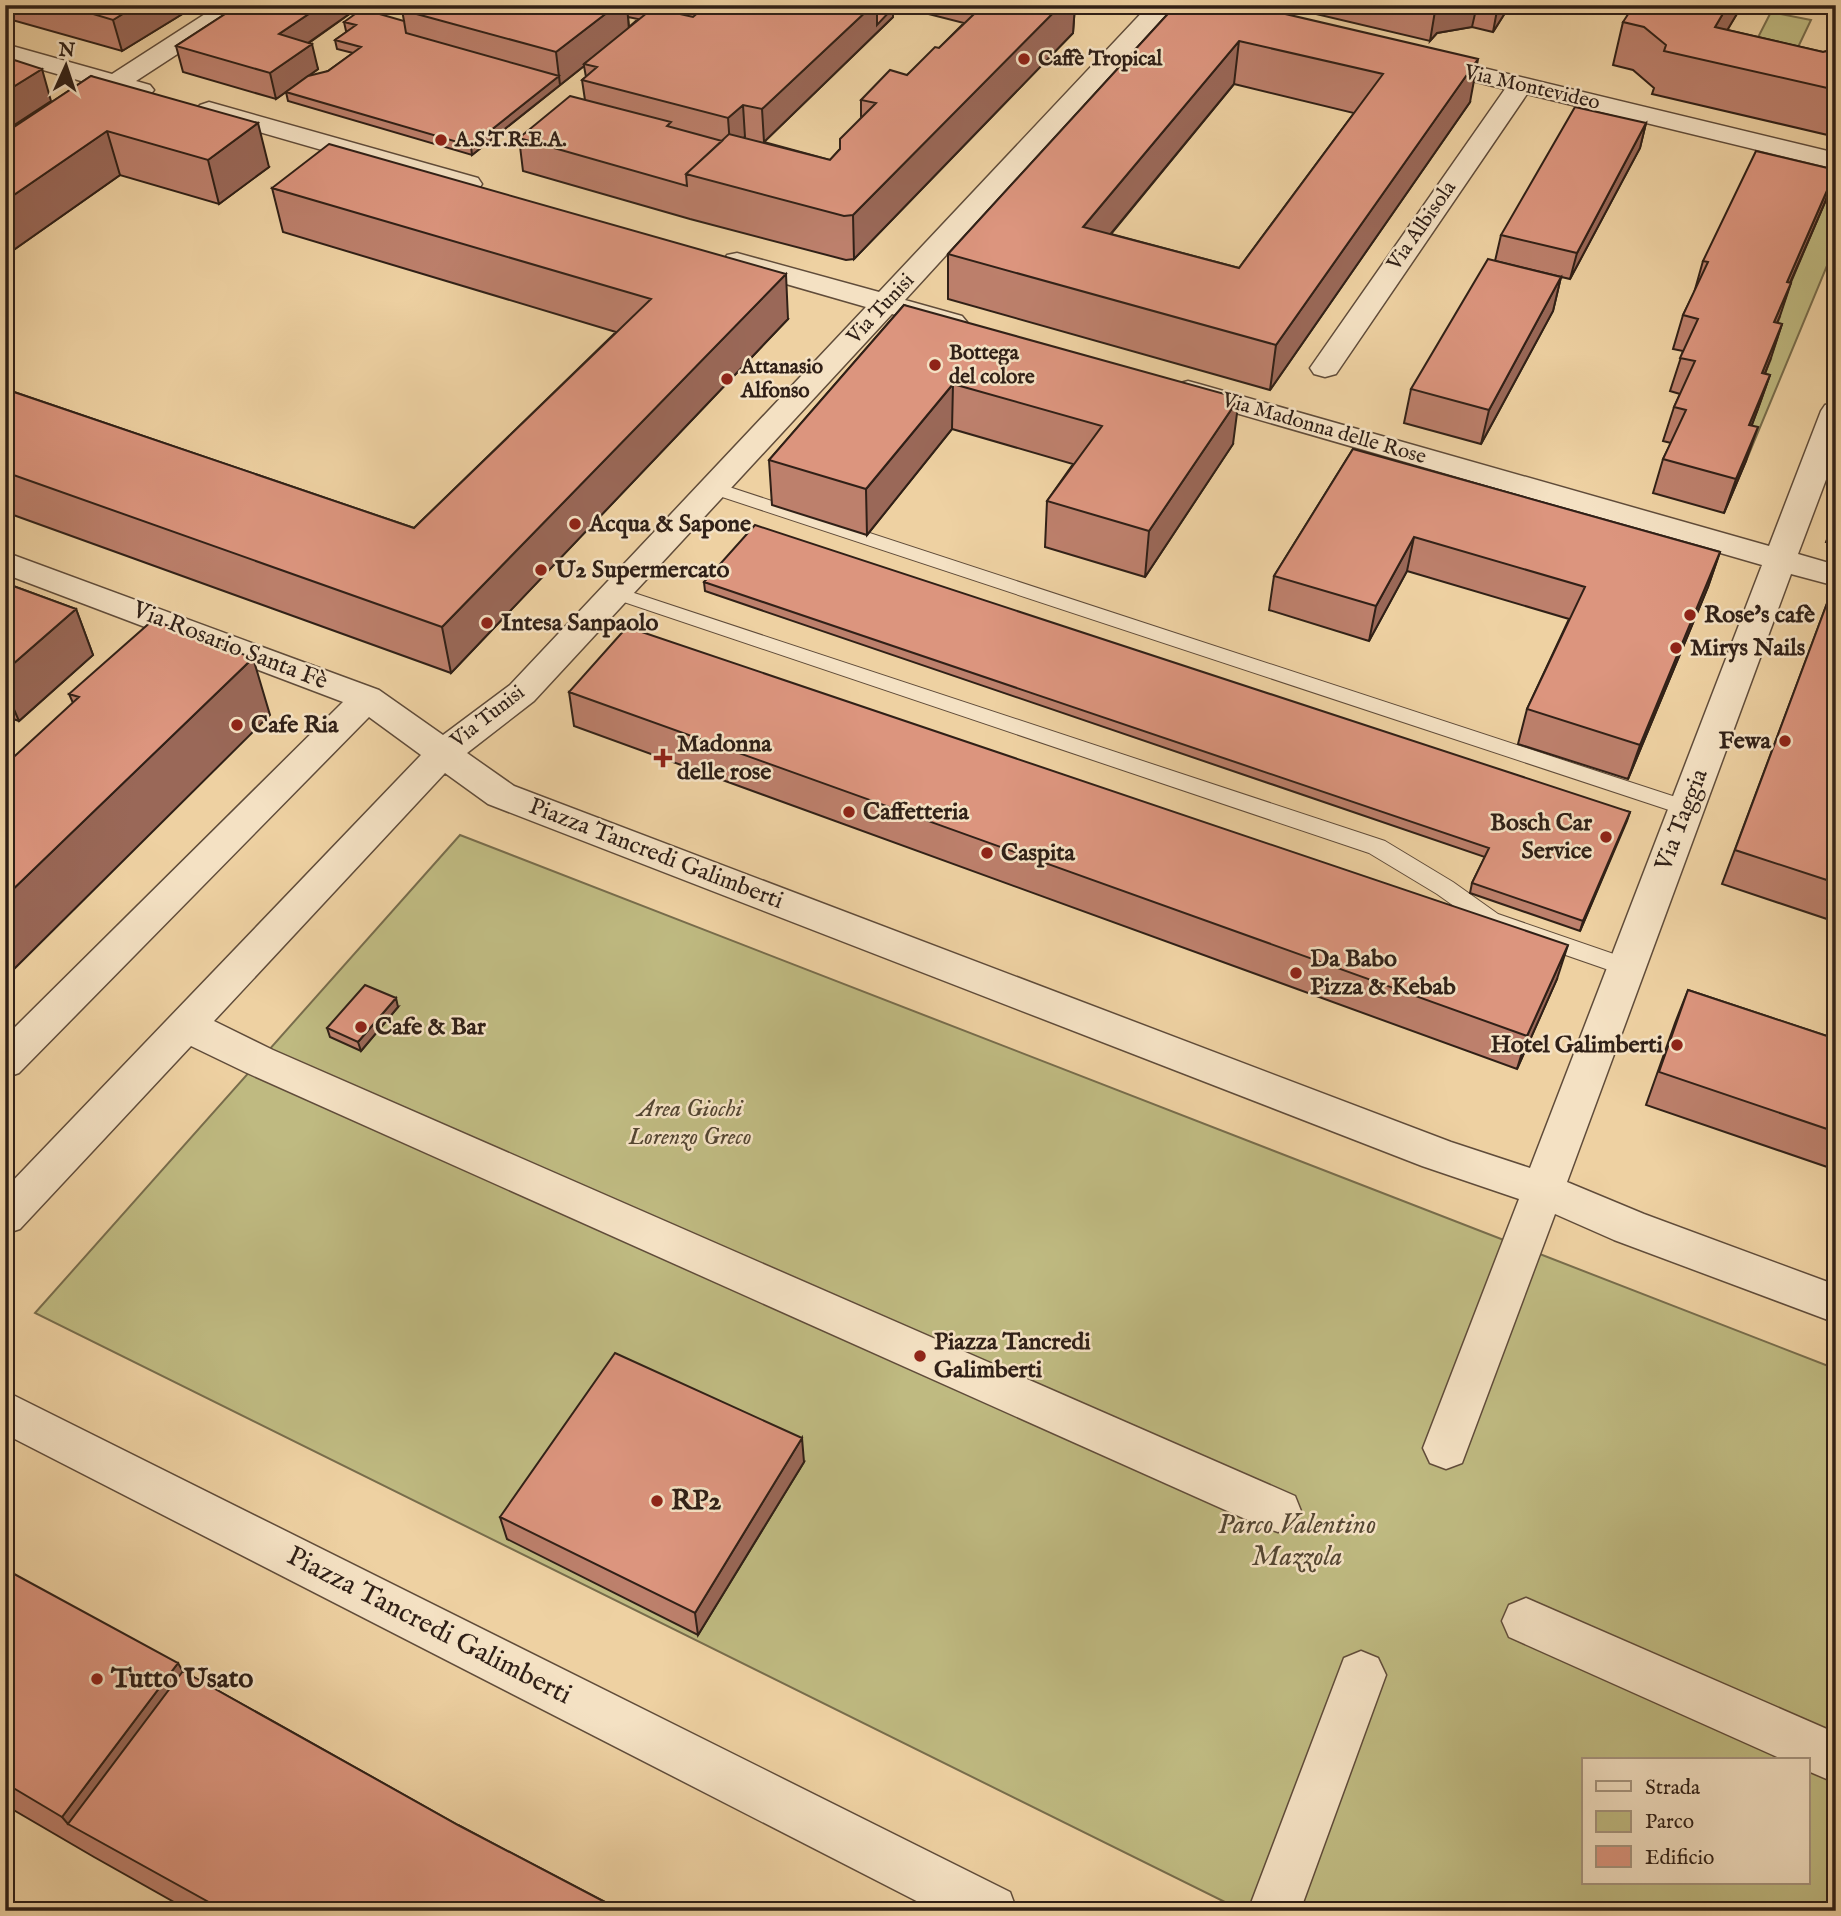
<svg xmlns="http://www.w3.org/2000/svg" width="1841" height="1916" viewBox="0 0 1841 1916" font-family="'IM FELL English',serif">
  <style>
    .green { fill: #bfba81; stroke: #786d4c; stroke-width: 2; fill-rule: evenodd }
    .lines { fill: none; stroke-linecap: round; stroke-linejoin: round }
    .lane-casing { stroke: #604c3a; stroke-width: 2 }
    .street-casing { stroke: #604c3a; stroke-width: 3 }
    .lane { fill: #f4e1c3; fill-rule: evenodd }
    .street { fill: #f4e1c3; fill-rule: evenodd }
    .wall { fill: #bd806c; stroke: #302017; stroke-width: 2; fill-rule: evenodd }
    .shaded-wall { fill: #9a6858; stroke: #302017; stroke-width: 2 }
    .building { fill: #dc957e; stroke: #302017; stroke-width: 2; fill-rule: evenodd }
    .poi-dot { fill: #8f2418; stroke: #f4e1c3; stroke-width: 2.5 }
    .labels { text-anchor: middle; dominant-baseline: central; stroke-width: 5; stroke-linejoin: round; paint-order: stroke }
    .far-poi-label { font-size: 21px; font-weight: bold; fill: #302017; stroke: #f4e1c3; text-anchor: start }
    .far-street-label { font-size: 21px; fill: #302017; stroke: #f4e1c3 }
    .poi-label { font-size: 24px; font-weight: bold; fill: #302017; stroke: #f4e1c3; text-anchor: start }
    .street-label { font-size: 24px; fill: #302017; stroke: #f4e1c3 }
    .park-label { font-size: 24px; font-style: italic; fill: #544632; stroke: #f4e1c3 }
    .near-poi-label { font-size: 28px; font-weight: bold; fill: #302017; stroke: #f4e1c3; text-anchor: start }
    .near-park-label { font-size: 28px; font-style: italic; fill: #544632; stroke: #f4e1c3 }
    .near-street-label { font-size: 28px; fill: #302017; stroke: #f4e1c3 }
  </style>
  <rect width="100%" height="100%" fill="#eed1a2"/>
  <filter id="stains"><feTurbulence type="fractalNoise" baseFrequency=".00286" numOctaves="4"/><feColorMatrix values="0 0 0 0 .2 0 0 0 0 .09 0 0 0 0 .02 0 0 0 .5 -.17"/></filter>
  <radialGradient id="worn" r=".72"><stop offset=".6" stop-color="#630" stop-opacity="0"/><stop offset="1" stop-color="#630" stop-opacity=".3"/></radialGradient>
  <path class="green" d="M1771,12L1811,20L1790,64L1749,55Z
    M1827,198L1836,200V244L1746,461L1738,459L1751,407L1771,359L1763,356L1780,317L1776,315Z
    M460,835L1836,1369V1911H1243L35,1313ZM1584,1760H1808V1883H1584Z"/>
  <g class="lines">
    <g class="lane-casing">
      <path id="lane" d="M714,482L1694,803L1697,808L1694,813L1686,816L1678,813L707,492L705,488L707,484Z
        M616,587L1385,841L1453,882L1498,914L1634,961L1637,967L1634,973L1626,976L1482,926L1437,894L1369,853L609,597L606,593L609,589Z"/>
    </g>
    <g class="street-casing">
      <path id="street" d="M219,5H248L245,10L136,81L150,85L154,90L150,95C138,98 130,91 120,92C108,93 108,103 91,98L87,93L95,85L5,59V44L112,74Z
        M1149,5H1175L905,300L962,316L967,322L962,328L952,331L892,314L534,701L467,753L514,786L1451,1142L1530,1168L1762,565L1177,396L1173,390L1177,384L1188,381L1199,384L1769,546L1821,411L1825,405L1836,402V453L1798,554L1836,565V586L1791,574L1567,1182L1644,1214L1836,1285V1323L1614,1240L1555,1214L1462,1463L1446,1469L1430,1463L1423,1448L1519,1199L1422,1166L488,804L445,773L214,1021L273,1050L1295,1496L1301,1511L1295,1526L1278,1532L1261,1526L245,1072L191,1046L20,1229L5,1234V1189L421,755L369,717L19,1073L5,1078V1037L343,702L5,574V552L379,690L443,735L510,685L866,307L727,267L723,261L727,255L737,253L879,292Z
        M1425,54L1836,153V169L1527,94L1336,374L1325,377L1314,374L1310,368L1505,89L1416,67L1412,62L1416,57Z
        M209,102L478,178L482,184L478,190L468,192L200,115L196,110L200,105Z
        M5,1391L1010,1892L1017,1911H936L5,1434Z
        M1526,1598L1836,1733V1783L1808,1771V1760H1784L1509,1637L1502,1621L1509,1605Z
        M1361,1651L1378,1658L1386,1675L1300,1911H1248L1344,1658Z"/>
    </g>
    <use href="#lane" class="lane"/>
    <use href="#street" class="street"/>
  </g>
  <path class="wall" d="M5,5H197L122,51L5,18Z
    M239,5H362L309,43L318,69L276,99L183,72L176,46Z
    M409,5H881L893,8V17L764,142L830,160L840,149L861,118V100L907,75L939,48L964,23L893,5H1075L1073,33L854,259L846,260L690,219L523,171L519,138L585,100L582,80L586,77L584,66L472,155L288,101L286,92L328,71L353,53L337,49L335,40L348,31H346L344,22L404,21L402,10ZM628,17L638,19L629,27Z
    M1176,5L1470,102L1270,390L948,299V254ZM1234,84L1354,113L1239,268L1111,234Z
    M1278,5H1510L1493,32L1472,27L1437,33L1430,41Z
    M1738,12L1727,30L1823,52L1836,49V129L1832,136L1652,94L1654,88L1633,70L1613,65L1623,22Z
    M91,76L269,167L219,204L120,175L5,256V133Z
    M1646,123L1640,148L1570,279L1495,261L1501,235Z
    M272,188L788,319L451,673L5,512V389L414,528L616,332L283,232Z
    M1825,202L1791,282L1777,323L1782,324L1765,374L1770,375L1752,425L1746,461L1724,513L1653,493L1663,459L1671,443L1663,441L1674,407L1680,394L1670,391L1683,351L1673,349L1683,315L1694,293L1703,261Z
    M1561,277L1553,311L1481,444L1404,423L1411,389Z
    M904,305L1233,444L1145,577L1045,547L1047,501L1073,464L952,429L867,535L772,505L769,460Z
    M1353,449L1720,552L1708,587L1628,779L1518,744L1527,709L1569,619L1407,571L1369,641L1269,610L1274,576Z
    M1836,516V545L1826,542Z
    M704,582L1630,812L1580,931L1470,893L1472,883L1485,857L705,591Z
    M5,583L76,609L93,655L19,721L5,716Z
    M1832,590L1836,591V922L1722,884Z
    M569,692L1557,979L1517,1069L574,726Z
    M69,694L270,715L73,703Z
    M1688,990L1836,1039V1170L1646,1105L1675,1023Z
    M398,1007L361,1051L330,1037L327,1028Z
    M804,1462L698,1635L507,1539L500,1517Z
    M5,1569L183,1671L458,1825L622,1911H190L94,1857L5,1805Z"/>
  <path class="shaded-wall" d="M137,5H197L122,51L113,20Z
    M322,5H362L285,59L279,34Z
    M617,5H627L629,30L584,64V66L560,85L556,52Z
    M873,5L893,8V17L764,142L762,109Z
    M1061,5H1075L1073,33L854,259L853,215Z
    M1436,5H1477L1472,27L1437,33L1430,41Z
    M1498,5H1510L1493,32Z
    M1728,5H1740L1738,12L1709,61L1715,27Z
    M1239,41L1234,84L1080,271L1083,227Z
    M312,44L318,69L276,99L270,73Z
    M1478,59L1470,102L1270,390L1276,345Z
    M42,69L51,101L5,131V92Z
    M559,76L560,85L472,155L471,146Z
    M743,105L745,137L730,145L728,118Z
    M258,123L269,167L219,204L208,160Z
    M1646,123L1640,148L1570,279L1577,253Z
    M107,131L120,175L5,256V201Z
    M1836,170L1825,202L1776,315L1787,282Z
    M786,274L788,319L451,673L442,627Z
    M1561,277L1553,311L1481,444L1489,410Z
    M1791,283L1780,316L1763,356L1774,322Z
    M1782,324L1771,358L1751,407L1762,373Z
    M1770,375L1758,409L1738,459L1749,425Z
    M953,384L952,429L867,535L866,489Z
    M1239,398L1233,444L1145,577L1149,531Z
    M1758,427L1746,461L1724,513L1736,479Z
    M1414,537L1407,571L1369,641L1376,606Z
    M1720,552L1708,587L1628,779L1640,745Z
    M76,609L93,655L19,721L5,689V671Z
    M253,658L270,715L5,978V897Z
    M1630,812L1627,821L1580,931L1583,921Z
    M1568,945L1557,979L1517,1069L1527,1036Z
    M396,998L398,1007L361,1051L358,1042Z
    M802,1438L804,1462L698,1635L695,1613Z
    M178,1663L204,1708L68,1824L62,1817Z"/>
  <path class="building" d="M63,5H137L113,20Z
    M239,5H322L279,34L312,44L270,73L176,46Z
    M409,5H617L556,52L402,10Z
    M707,5H873L762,109L743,105L728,118L582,80L597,67L584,64L653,8L693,17Z
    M877,5L893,8L877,25Z
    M971,5H1061L853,215L844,216L686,174L729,134L830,160L840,149V139L876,103L861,100L890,70L907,75L935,47L939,48L974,14L964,12Z
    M1176,5H1247L1478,59L1276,345L948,254ZM1239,41L1383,74L1239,268L1083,227Z
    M1634,5H1728L1715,27L1823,52L1836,49V90L1664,51L1666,45L1644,27L1623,22Z
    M362,9L404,21L406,33L559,76L471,146L286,92L308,76L328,71L361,47L335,40L356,25L344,22Z
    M5,57L42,69L5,92Z
    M91,76L258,123L208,160L107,131L5,201V133Z
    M570,96L671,122L667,126L722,141L686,174L687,186L519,138Z
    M1575,107L1646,123L1577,253L1501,235Z
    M329,144L786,274L442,627L5,472V389L414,528L651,299L272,188Z
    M1756,151L1836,170L1787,282L1791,283L1774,322L1782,324L1762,373L1770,375L1749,425L1758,427L1736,479L1663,459L1686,410L1674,407L1695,361L1680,358L1698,319L1683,315L1708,262L1703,261Z
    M1488,259L1561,277L1489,410L1411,389Z
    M904,305L1239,398L1149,531L1047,501L1102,426L953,384L866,489L769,460Z
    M1353,449L1720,552L1640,745L1527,709L1585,587L1414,537L1376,606L1274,576Z
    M755,525L1630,812L1583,921L1472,883L1489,848L704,582Z
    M5,583L76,609L5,671Z
    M1832,590L1836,591V883L1735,850Z
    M153,620L253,658L5,897V765L79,697L69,694Z
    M627,627L1568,945L1527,1036L569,692Z
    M365,985L396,998L358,1042L327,1028Z
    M1688,990L1836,1039V1132L1659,1072Z
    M615,1353L802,1438L695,1613L500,1517Z
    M5,1569L178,1663L62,1817L5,1783Z
    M183,1671L458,1825L622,1911H225L68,1824Z"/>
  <g class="poi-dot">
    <circle cx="1024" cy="59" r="7"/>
    <circle cx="441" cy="140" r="7"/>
    <circle cx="935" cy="365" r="7"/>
    <circle cx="727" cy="379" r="7"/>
    <circle cx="575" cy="524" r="7"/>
    <circle cx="541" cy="570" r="7"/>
    <circle cx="1690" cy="615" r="7"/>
    <circle cx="487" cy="623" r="7"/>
    <circle cx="1676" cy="648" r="7"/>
    <circle cx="237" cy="725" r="7"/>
    <circle cx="1785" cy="741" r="7"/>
    <path d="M659.5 747.5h7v7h7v7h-7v7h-7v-7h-7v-7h7z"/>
    <circle cx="849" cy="812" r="7"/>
    <circle cx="1606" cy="837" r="7"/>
    <circle cx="987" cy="853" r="7"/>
    <circle cx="1296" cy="973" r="7"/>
    <circle cx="361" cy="1027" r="7"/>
    <circle cx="1677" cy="1045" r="7"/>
    <circle cx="920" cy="1356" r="7"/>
    <circle cx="657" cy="1501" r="7"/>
    <circle cx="97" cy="1679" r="7"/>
  </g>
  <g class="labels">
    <g class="far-poi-label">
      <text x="1038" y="59">Caffè Tropical</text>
      <text x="455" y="140">A.S.T.R.E.A.</text>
      <text x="949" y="353">Bottega<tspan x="949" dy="24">del colore</tspan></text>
      <text x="741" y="367">Attanasio<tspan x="741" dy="24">Alfonso</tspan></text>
    </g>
    <g class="far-street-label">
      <text transform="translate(1532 88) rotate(13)">Via Montevideo</text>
      <text transform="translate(1422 226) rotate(-55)">Via Albisola</text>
      <text transform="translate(881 309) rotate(-47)">Via Tunisi</text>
      <text transform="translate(1324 429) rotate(16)">Via Madonna delle Rose</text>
      <text transform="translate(488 717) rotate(-38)">Via Tunisi</text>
    </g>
    <g class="poi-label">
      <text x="589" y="524">Acqua &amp; Sapone</text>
      <text x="555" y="570">U2 Supermercato</text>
      <text x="1704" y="615">Rose's cafè</text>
      <text x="501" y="623">Intesa Sanpaolo</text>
      <text x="1690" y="648">Mirys Nails</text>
      <text x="251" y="725">Cafe Ria</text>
      <text x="1771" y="741" text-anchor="end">Fewa</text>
      <text x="677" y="744">Madonna<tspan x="677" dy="28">delle rose</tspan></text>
      <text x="863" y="812">Caffetteria</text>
      <text x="1592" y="823" text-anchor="end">Bosch Car<tspan x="1592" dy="28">Service</tspan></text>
      <text x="1001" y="853">Caspita</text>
      <text x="1310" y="959">Da Babo<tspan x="1310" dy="28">Pizza &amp; Kebab</tspan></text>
      <text x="375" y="1027">Cafe &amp; Bar</text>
      <text x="1663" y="1045" text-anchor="end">Hotel Galimberti</text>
      <text x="934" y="1342">Piazza Tancredi<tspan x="934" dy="28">Galimberti</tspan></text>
    </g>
    <g class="street-label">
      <text transform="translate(230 646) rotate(21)">Via Rosario Santa Fè</text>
      <text transform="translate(1682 820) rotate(-69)">Via Taggia</text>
      <text transform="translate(656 854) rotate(21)">Piazza Tancredi Galimberti</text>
    </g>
    <g class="park-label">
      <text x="690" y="1109">Area Giochi<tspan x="690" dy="28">Lorenzo Greco</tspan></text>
    </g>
    <g class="near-poi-label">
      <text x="671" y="1501">RP2</text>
      <text x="111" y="1679">Tutto Usato</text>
    </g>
    <g class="near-park-label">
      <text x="1297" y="1525">Parco Valentino<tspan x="1297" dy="32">Mazzola</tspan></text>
    </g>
    <g class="near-street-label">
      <text transform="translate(429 1626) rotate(27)">Piazza Tancredi Galimberti</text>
    </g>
  </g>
  <rect width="1841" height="1916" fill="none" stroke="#eed1a2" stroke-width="28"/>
  <rect x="7" y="7" width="1827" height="1902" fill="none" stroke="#302017" stroke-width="3.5"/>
  <rect x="14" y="14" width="1813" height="1888" fill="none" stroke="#302017" stroke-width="2"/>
  <rect x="1582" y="1758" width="228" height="126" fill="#f4e1c3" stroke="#a6947e" stroke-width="2"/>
  <rect x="1596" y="1781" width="35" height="10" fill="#f4e1c3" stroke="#a6947e" stroke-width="2"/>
  <text x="1645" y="1794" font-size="21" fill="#302017">Strada</text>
  <rect x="1596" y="1811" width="35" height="21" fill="#bfba81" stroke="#a6947e" stroke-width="2"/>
  <text x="1645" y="1828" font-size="21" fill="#302017">Parco</text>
  <rect x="1596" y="1846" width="35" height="21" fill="#dc957e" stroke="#a6947e" stroke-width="2"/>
  <text x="1645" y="1864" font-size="21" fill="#302017">Edificio</text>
  <g transform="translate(66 66) rotate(3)" stroke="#f4e1c3" stroke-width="5" paint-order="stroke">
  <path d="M0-5L12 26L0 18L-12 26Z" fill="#302017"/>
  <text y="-10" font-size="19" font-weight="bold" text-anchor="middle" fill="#302017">N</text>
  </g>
  <rect width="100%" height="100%" filter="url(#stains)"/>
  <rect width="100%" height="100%" fill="url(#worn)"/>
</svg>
